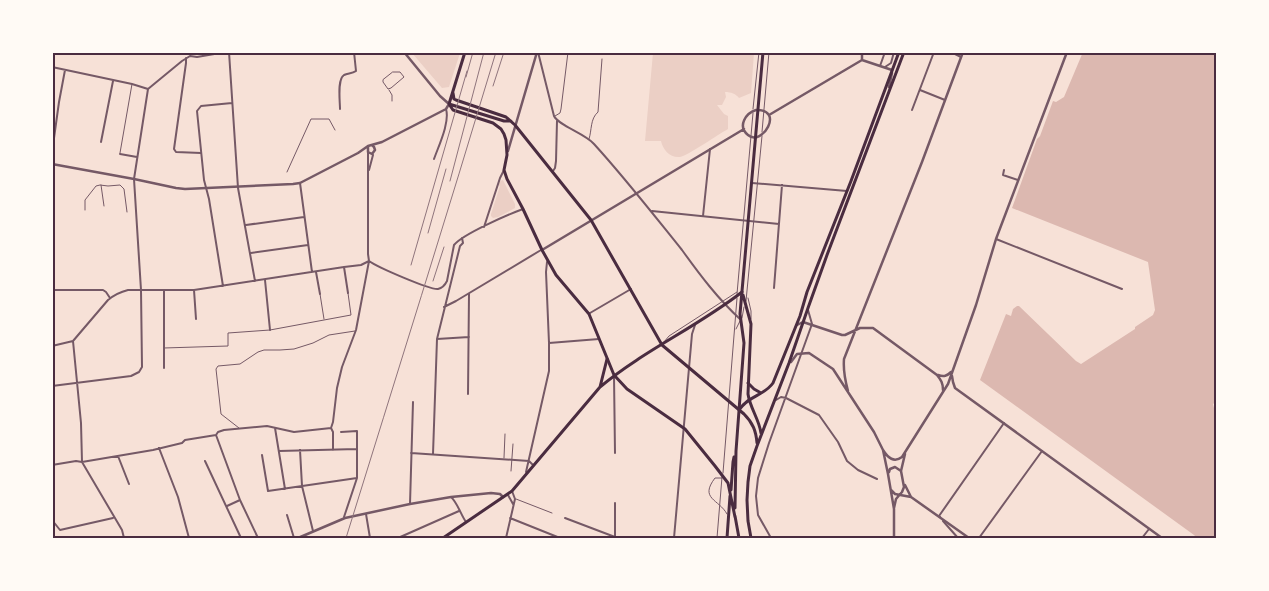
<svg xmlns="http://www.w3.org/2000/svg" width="1269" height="591" viewBox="0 0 1269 591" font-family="'DM Sans',sans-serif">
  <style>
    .green { fill: #ebcfc5 }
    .water { fill: #dcb8b0 }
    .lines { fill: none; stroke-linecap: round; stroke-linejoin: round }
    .service { stroke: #755966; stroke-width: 1 }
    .pedestrian { stroke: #755966; stroke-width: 1 }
    .minor { stroke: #755966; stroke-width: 2 }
    .tertiary { stroke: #755966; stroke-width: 2.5 }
    .secondary { stroke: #4a2c40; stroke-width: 3 }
    .primary { stroke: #4a2c40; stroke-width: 3 }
    .rail { stroke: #8f747c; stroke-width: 1 }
    .neatline { fill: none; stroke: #4a2c40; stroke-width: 2 }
  </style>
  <rect width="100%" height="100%" fill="#f7e1d7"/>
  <path class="green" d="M412,53H460L449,87L442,88Z
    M653,53H754L751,93L739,98C736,94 731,92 725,92L726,97L722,105H717L724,114L728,116V129C719,134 687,156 680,157C670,158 663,150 661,141H645Z
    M503,180L515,204V208L498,217L493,218L491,216V214L500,186L498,185L500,181Z"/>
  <path class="water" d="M1083,52L1216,53V402L1213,404L1216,416V538H1197L1194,535L980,380L1006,314L1011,316L1013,309L1017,306H1019L1076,361L1081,364L1135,329V327L1153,315L1155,310L1148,262L1012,208L1037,139L1040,136L1053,101L1056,102L1064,97Z"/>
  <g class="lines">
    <path class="service" d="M393,72H400L404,77L391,88L388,89L383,82V80Z
      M389,90L392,95V101
      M753,109L759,52
      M762,132L769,52
      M120,153L132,84
      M287,172L311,119H329L335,130
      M101,185L104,206
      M85,210V200L96,186L100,185L108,186L120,185L124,189L127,212
      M320,294L324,319
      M737,294L753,113
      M748,298L751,311V319
      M746,301L762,136
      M742,318L744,307
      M736,329L740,321
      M664,342L669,336L737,292
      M164,348L228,346V333L270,330L351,315L348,293
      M239,428L221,414L216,369L218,366L240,364L258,352L264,350H280L294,349L313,343L329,335L355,331
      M504,458L505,434
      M511,471L513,444
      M723,473L737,298
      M722,478H715C699,499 719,499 727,514
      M516,499L552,513
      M717,538L722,477"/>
    <path class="pedestrian" d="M555,116L560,113L561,109L568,52
      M589,139C592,130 590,119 598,112L602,59"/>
    <path class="minor" d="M229,52L238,188L255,281
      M538,52L554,116C559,126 584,133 594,144C625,178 653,214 682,250C700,275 718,299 741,320
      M951,52L961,57
      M186,58V63L174,149L176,152L201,153
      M880,66L885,52
      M52,67L132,84L148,89
      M885,67L891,63L894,52
      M148,89L182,61L190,56L197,57L226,52
      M920,90L945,100
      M340,109C340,101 337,79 344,75C348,73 352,74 356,71L354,52
      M912,110L934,52
      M54,138L59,102L65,70
      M101,142L113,81
      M120,154L137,157
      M434,159C439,145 450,122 446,109
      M369,170L373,155
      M1004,170L1003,175L1018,180
      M553,171L555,168L556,161L557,121
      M300,183L312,272
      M752,183L847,191
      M652,211L779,224
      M703,216L710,149
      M52,218H54
      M246,225L304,217
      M484,227L500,178L504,170
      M996,239L1122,289
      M251,253L308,245
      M369,261C377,267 430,290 438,289C443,288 445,285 447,281L454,245C463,234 507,215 523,209
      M344,267L348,293
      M316,272L320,294
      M265,280L270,330
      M223,286L209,199L204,180L197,111L201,106L232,103
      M774,288L782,185
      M52,290H103L106,292L110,298
      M194,290L196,319
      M164,291V368
      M444,307L456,301L541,250
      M590,313L631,289
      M437,339L469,337
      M73,341L81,423L82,462L122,530L124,538
      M549,343L599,339
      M52,346L73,341L108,300C114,295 120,292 128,290H194L344,267L361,265L369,261
      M614,376L615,453
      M52,386L131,376L139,372L142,367L141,290L134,179L148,89
      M468,394L469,294
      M776,400L781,397L786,398L819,415L838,442L847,461L858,470L877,479
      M275,428L285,489
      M341,432L357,431V478L344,517
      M216,435L240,500L258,538
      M159,448L178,497L189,538
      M300,450L302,486L313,531
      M333,450V432L331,428L333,422L337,388L342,367L356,330L369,261L368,254V153
      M279,451L357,449
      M411,453L529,461L533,465
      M433,454L437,339L460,246L463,243L462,238
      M262,455L268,491L357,478
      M118,456L129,484
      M205,461L241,538
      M52,465L76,461L82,462L153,450L182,443L185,440L216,435L218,432L224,430L267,426L294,432L331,428
      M526,472L549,371V343L546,272L547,262
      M508,495L513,504
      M451,497C457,502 461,515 466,522
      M615,503V537
      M410,504L413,402
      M227,506L240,500
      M366,514L370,538
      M287,515L294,538
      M940,517L939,516L1004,423
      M510,518L560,538
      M565,518L615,537L617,538
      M52,520L60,530L113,518
      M943,521L958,538
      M398,538L459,511
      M506,538L515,499L512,491
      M674,538L692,334L695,325
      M771,538L758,515L756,496L758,478L769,443L812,324L808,310
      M979,538L1042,451
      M1142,538L1149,529"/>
    <path class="tertiary" d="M862,60V52
      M889,87L892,73
      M756,110C785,109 762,147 748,135C737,126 746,113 756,110Z
      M769,115L862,60L892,70
      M368,147V152L372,154L375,150L374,147L372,145
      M508,151L537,52
      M52,164L134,179L176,188L185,189L293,184L300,183L358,153L368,146L382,142L446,109L449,104L440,96L404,52
      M542,250L744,129
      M797,325L803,322L842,335H845L860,328H873L937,375C941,380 943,383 943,390
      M791,362L797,354L809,353L833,369L874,432L883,450L888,474L894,509V538
      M938,375C944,377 947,376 951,372
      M952,376L953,382L955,388L1162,538
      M848,391C845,380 843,371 844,359L922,162L963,52
      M883,450C888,458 894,463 902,457L948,384L976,305L996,239L1067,52
      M889,472L890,469L895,467L901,471
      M905,485L911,497
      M891,490L895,494L911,497L969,538
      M894,508L896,499L902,492L904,487L901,471L905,454
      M298,538L345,518L410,504L451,497L491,493L500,494L503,497"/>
    <path class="secondary" d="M748,383L754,389L761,393
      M600,387L607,359
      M739,410C749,395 764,396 773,383L800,316L807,292L851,181L899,52
      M443,538L512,491L600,387C643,351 697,327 742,292"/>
    <path class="primary" d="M465,52L449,104L453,110L493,123L501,129L504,134L506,140L507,155L504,170L507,179L523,209L542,250L556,275L589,314L614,375L627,389L685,429L715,466L728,483L735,517
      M453,93L454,99L456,100L506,117L515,125L591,220L662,345L744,414C753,423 756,431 757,443
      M449,104L504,121H511
      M743,295L751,324L748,394C750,408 759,419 761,433
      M731,490L733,462L734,457
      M735,508L736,451L744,343L740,314L763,52
      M735,516L739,538
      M727,538L730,496
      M751,538L748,521L747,500L748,482L750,466L757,446L789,363L808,308L827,255L904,52"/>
    <path class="rail" d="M466,77L473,52
      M493,86L504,52
      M450,181L484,52
      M428,233L446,169
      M411,265L467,71
      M433,281L444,247
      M346,538C396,377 447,215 496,52"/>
  </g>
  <rect width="1269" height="591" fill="none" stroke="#fffaf5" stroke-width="108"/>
  <rect x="54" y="54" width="1161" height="483" class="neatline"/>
</svg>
